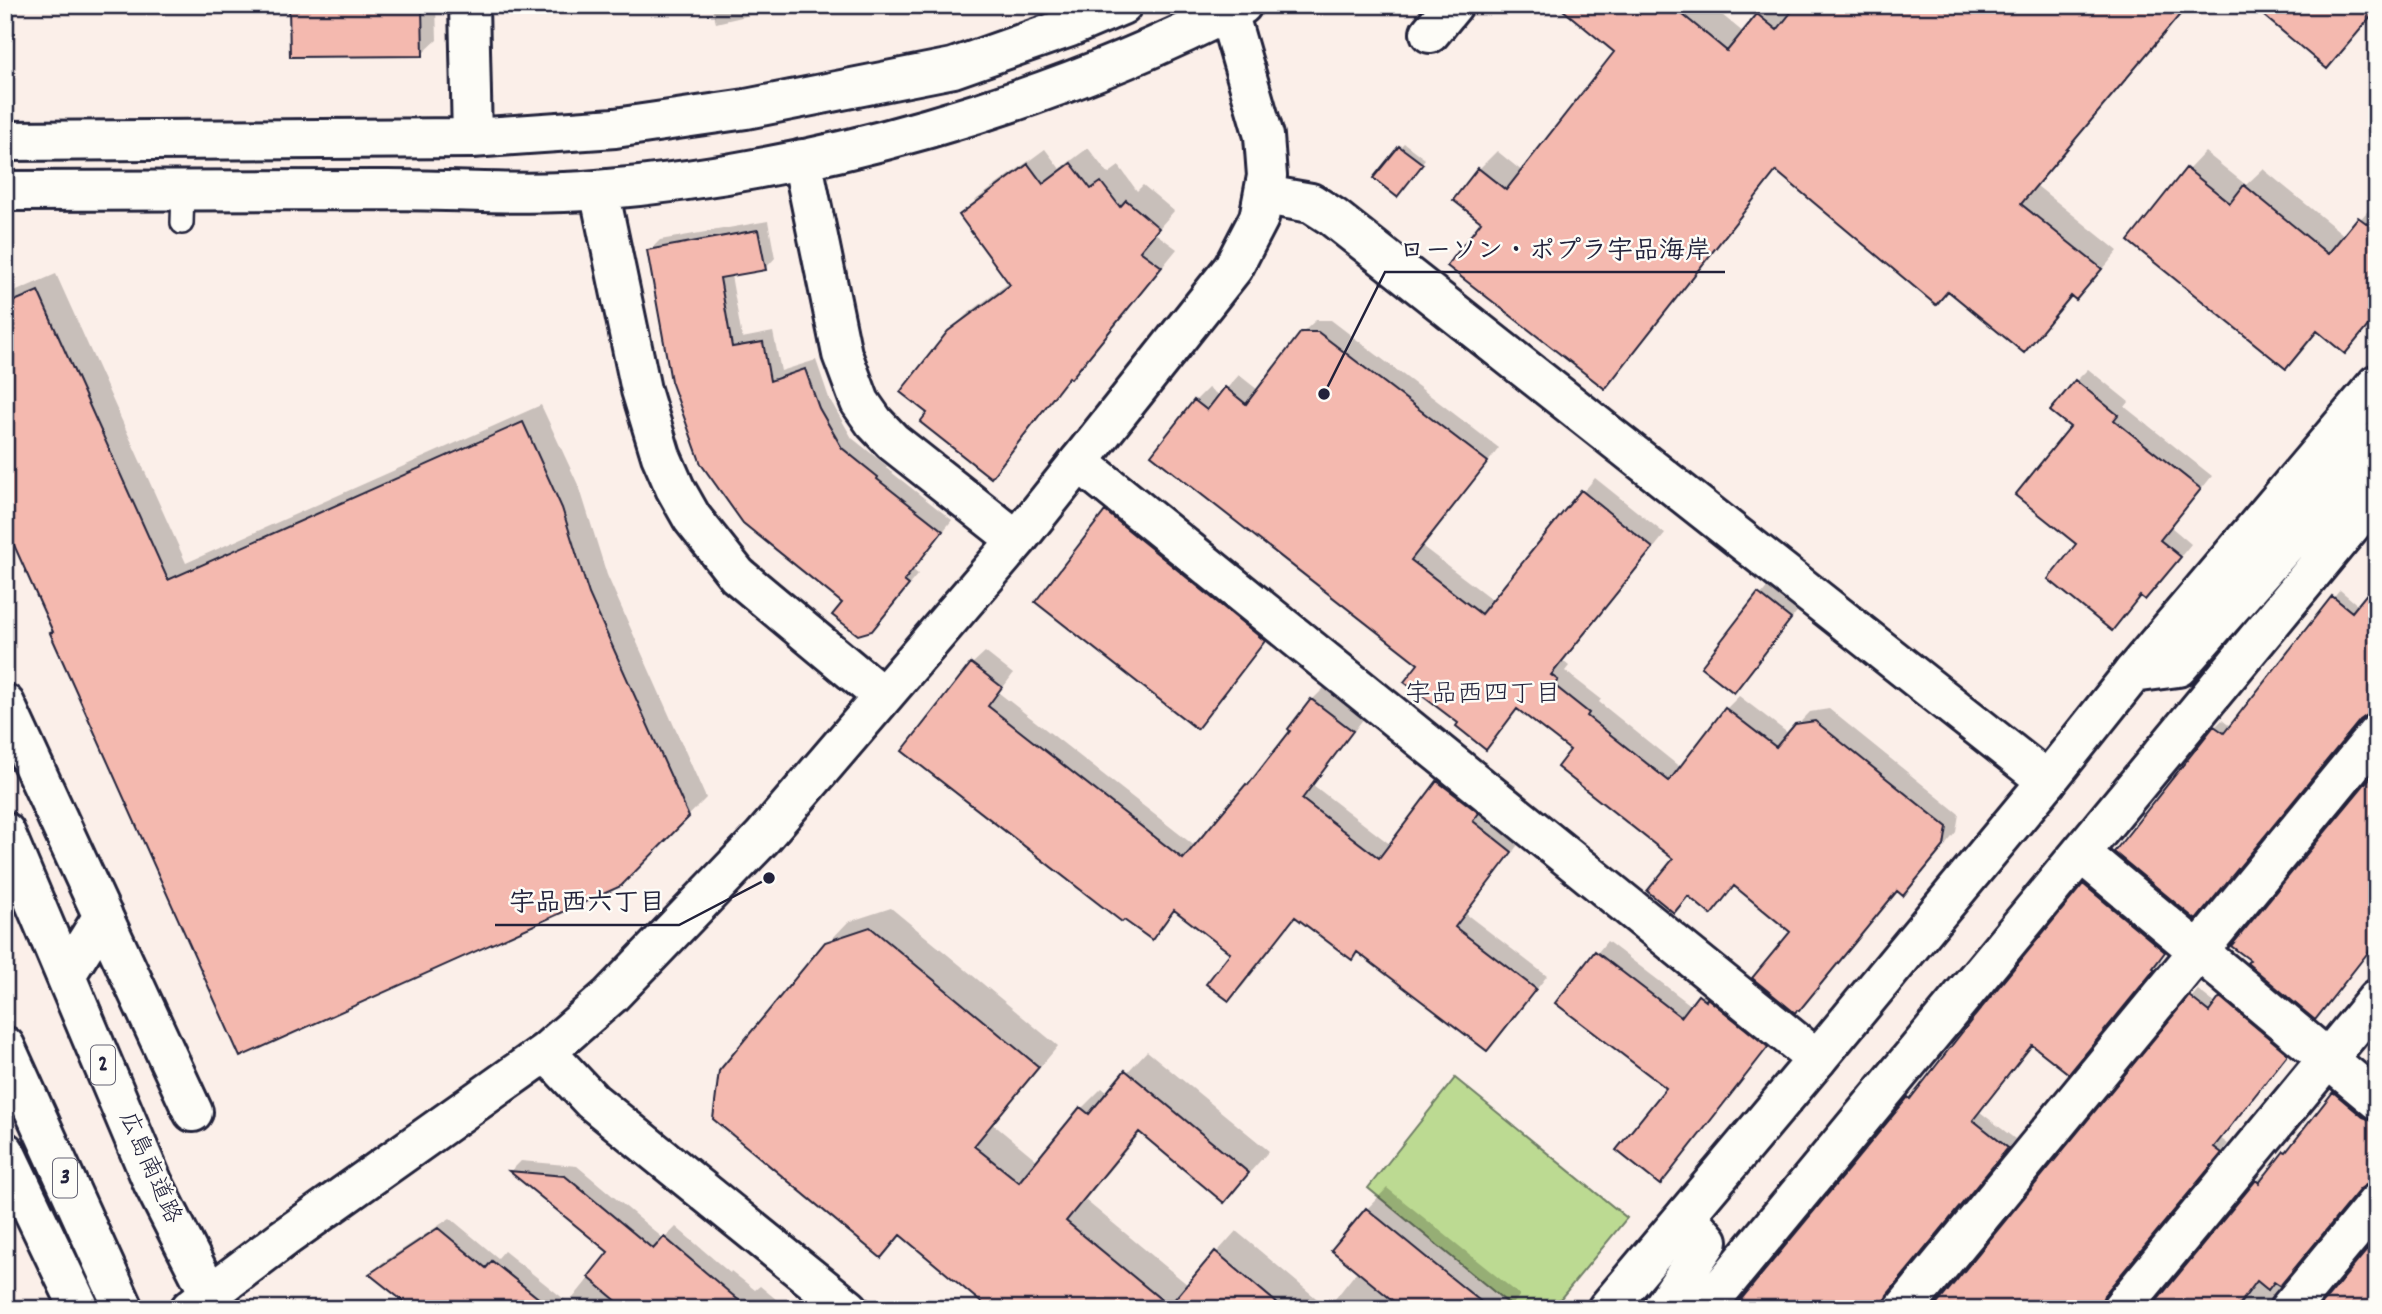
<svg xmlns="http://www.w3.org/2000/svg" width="2382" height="1314" viewBox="0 0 2382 1314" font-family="Dekko,'Klee One',sans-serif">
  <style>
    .green { fill: #bcda92; stroke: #6f7e66; stroke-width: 2 }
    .shadow { fill: #0003 }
    .building { fill: #f4b9af; stroke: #22223b; stroke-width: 2 }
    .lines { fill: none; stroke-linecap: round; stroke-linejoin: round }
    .lane-casing { stroke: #22223b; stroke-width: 26 }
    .street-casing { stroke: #22223b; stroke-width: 44 }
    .secondary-casing { stroke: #22223b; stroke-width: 44 }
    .highway-casing { stroke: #22223b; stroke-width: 44 }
    .lane { stroke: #fdfcf7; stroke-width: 21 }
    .street { stroke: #fdfcf7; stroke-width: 38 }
    .secondary { stroke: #fdfcf7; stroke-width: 38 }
    .highway { stroke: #fdfcf7; stroke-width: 38 }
    .labels { text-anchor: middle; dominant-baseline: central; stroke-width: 5; stroke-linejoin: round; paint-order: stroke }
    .shield { fill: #fdfcf7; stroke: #646373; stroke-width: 2 }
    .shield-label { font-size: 23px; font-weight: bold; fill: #22223b }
    .street-label { font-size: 24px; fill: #22223b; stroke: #fdfcf7 }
    .neighbourhood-label { font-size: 26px; fill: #22223b; stroke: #fdfcf7 }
    .leader { fill: none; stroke: #22223b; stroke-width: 2.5 }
    .callout-dot { fill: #22223b; stroke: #fdfcf7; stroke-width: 2.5 }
    .callout-label { font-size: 26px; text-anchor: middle; font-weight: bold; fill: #22223b; stroke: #fdfcf7; stroke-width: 5; stroke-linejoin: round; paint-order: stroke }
  </style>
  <rect width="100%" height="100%" fill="#fbefe9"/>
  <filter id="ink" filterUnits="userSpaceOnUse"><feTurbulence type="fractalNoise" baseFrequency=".0143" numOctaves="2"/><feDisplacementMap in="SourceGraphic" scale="14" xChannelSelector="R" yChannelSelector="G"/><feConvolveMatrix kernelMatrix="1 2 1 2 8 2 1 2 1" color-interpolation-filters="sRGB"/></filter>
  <g filter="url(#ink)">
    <path class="green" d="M1455,1078L1627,1218L1552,1309H1515L1368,1188Z"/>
    <path class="shadow" d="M5,5H8V39L5,42Z
      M291,5H436L437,40L422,54Z
      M711,5H794L716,23Z
      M1587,5H1710L1744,33L1769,5H1786L1794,12L1800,5H2189L2037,186L2118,251L2094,280L2076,298L2073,295L2024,350L1949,290L1778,170L1622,369L1605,387L1483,222L1479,169L1497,151L1523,172L1617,52Z
      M1404,143L1425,159L1401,190L1400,147Z
      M1088,148L1108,174L1119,166L1137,191L1143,185L1174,211L1155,233L1177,249L1087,360L1071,376L1007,459L991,475L929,413L949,332L966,315L1010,282L961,215L977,199L1045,149L1060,169Z
      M2205,152L2246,185L2263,169L2345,236L2377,201V316L2345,351L2319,330L2286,367L2188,170Z
      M768,221L775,258L765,269L731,275L742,338L773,332L781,371L816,360L829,398L852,438L887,466L886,468L952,520L913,570L918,574L871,630L845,603L649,251L660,240Z
      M56,274L186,563L541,405L580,489L607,575L706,798L620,885L5,524V296Z
      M1316,320H1331L1499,448L1423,547L1494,601L1595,478L1665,534L1563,661L1569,666L1565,671L1601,699L1599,702L1681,768L1726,709L1739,696L1789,734L1810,712L1829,709L1959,814L1956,832L1916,881L1903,894L1898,890L1798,1009L1792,931L1736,885L1711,912L1689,895L1674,910L1676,858L1573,750L1519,708L1486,748L1460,723L1421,664L1153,455L1195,401L1208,388L1220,396L1239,375L1258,390L1302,333Z
      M2088,369L2129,402L2125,407L2212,476L2171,527L2191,544L2157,586L2145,598L2142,595L2112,628L2078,544L2072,426L2076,381Z
      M1119,499L1277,627L1210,713L1197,726L1106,512Z
      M1769,585L1799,609L1743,681L1703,667Z
      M2340,590L2359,606L2362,717L2202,911L2215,727L2222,720L2231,727Z
      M985,652L1013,674L999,693L1196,847L1258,774L1292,731L1290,729L1312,700L1325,687L1364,718L1313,785L1391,845L1438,782L1451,770L1523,838L1466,914L1547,976L1500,1036L1487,1049L1358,951L1296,916L1242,987L1229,999L1232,953L1176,909L1151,938L905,751L972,664Z
      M2092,878L2172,944L2160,959L2161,961L2077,1064L2033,1044L1980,1112L2015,1139L1894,1285L1889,1297L1891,1309H1735L1909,1098L1916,1090L1918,1092Z
      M891,908L1058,1046L993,1124L1038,1161L1082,1108L1102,1088L1108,1093L1147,1051L1269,1151L1224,1201L1141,1132L1085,1200L1188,1285L1236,1231L1328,1308L1358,1270L1367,1209L1387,1188L1520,1295L1509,1309H992L902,1234L881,1255L827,944L848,922Z
      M1607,941L1692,1006L1711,985L1778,1035L1659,1183L1668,1087L1558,1002Z
      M2198,990L2217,1005L2229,991L2294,1046L2220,1138L2228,1144L2170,1215L2191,998Z
      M2342,1085L2377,1112V1180L2363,1185L2279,1286L2275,1297L2276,1309H2162L2157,1305L2257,1181L2265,1173L2267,1175L2286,1152L2294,1145Z
      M521,1161L577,1166L664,1239L676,1227L730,1273L731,1271L755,1290L760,1286L788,1309H406L409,1304L371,1274L382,1263L450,1218L498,1258L504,1251L569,1303L610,1252L511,1171Z"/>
    <path class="building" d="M289,5H422L423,56L290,57Z
      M1557,5H1671L1727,51L1757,14L1777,30L1797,5H2188L2021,204L2102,269L2076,300L2071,296L2024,353L1948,291L1936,305L1776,171L1605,389L1447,266L1481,222L1453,200L1478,168L1506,190L1614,52Z
      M2251,5H2377V10L2327,69Z
      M1399,146L1423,164L1397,197L1373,178Z
      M1071,163L1091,189L1101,182L1120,207L1126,200L1159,228L1140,251L1162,267L1071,379L1069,377L991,478L920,422L927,413L900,392L948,331L1010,285L959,215L1028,164L1043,184Z
      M2186,168L2230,203L2244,185L2328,254L2358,217L2377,231V315L2345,354L2317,331L2286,369L2128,241Z
      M758,230L766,270L720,278L732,347L763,342L770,381L805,369L819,408L842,448L878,477L877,479L943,531L904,581L909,585L872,631L858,635L832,615L842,603L743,523L701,464L671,381L647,250Z
      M38,291L168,580L523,422L562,508L589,594L689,817L621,886L240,1057L50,633L53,632L5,525V305Z
      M1301,332H1318L1488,462L1411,560L1481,614L1581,490L1653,548L1551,675L1558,680L1554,685L1589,713L1587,716L1669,781L1725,708L1776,747L1795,724L1815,721L1947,827L1944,846L1903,896L1897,891L1799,1011L1797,1010L1795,1013L1752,978L1790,932L1734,886L1711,915L1688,896L1674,913L1647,891L1673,859L1557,767L1570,750L1517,709L1486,750L1456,726L1458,723L1404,682L1418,664L1151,455L1194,400L1207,410L1225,387L1246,404Z
      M2075,380L2118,415L2114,420L2201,489L2160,540L2181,557L2145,600L2140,596L2112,631L2048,579L2076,544L2015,495L2070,427L2050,411Z
      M1105,511L1265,641L1197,729L1035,602Z
      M2377,581V713L2369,714L2360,720L2196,920L2114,852L2214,726L2224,733L2332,596L2352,612Z
      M1758,593L1791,619L1734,693L1701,667Z
      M971,663L1002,687L988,706L1183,859L1246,784L1248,785L1290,731L1288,729L1311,699L1353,731L1302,799L1379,858L1437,781L1479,813L1473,821L1512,852L1455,927L1536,989L1487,1051L1357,952L1352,960L1295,917L1229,1001L1206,984L1230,953L1174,910L1152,940L1124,920L1122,922L902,751Z
      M2377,769V941L2315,1020L2247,963L2250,960L2231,946Z
      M2083,884L2165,952L2153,968L2155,969L2069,1074L2032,1045L1973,1120L2008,1148L1887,1295L1883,1309H1733L1908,1097L1910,1099L1974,1017Z
      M870,927L1039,1067L974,1146L1019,1182L1080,1107L1089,1114L1125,1070L1249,1173L1224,1203L1139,1132L1066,1221L1169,1306L1215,1251L1284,1309H989L900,1235L881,1258L713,1119L719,1071L825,942Z
      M1595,951L1681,1017L1698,995L1706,1001L1707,998L1768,1047L1660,1185L1616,1150L1666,1088L1555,1003Z
      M2189,996L2209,1012L2220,997L2288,1054L2214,1147L2222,1153L2104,1295L2100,1309H1933Z
      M2333,1092L2363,1117L2377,1122V1182L2369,1183L2360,1189L2280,1286L2274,1282L2268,1290L2257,1281L2236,1309H2150L2256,1180L2259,1183L2284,1151L2286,1152Z
      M509,1171L565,1176L653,1249L664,1237L749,1309H626L588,1277L608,1252Z
      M1366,1208L1438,1267L1490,1309H1403L1331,1250Z
      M438,1228L486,1268L492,1261L552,1309H413L369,1274Z
      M2377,1238V1309H2318Z"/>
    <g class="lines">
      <g class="lane-casing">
        <path id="lane" d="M182,223L183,191"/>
      </g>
      <g class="street-casing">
        <path id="street" d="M1430,33L1453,5
          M1265,195L1311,203L1333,217L2047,781
          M1079,462L1817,1059
          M2133,673L2178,667L2377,441
          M5,704L193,1112
          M2082,854L2377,1100
          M66,975L103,916
          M1662,1309L1708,1241L1686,1215
          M1704,1309L2377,494
          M1904,1309L2377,734
          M2121,1309L2377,999
          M2289,1309L2377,1203"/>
      </g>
      <g class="secondary-casing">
        <path id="secondary" d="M469,5L472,138
          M5,141L472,138L615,128L746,109L953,68L1070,27L1122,5
          M802,159L842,354L860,402L874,422L893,442L1017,540
          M599,190L641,390L661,456L675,488L692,518L737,575L882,696
          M5,191C133,191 260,190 387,190C457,190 527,196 597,190C815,172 1047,105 1242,5
          M546,1052L592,1101L849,1309
          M190,1309L284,1238L546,1052L610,996L762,838L1017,540L1079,462L1233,268L1259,218L1267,176L1264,136L1226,5
          M1607,1309L1817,1059L2047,781L2133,673L2377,384"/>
      </g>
      <g class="highway-casing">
        <path id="highway" d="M5,832L153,1183L217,1309
          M5,1046L124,1309
          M5,1152L80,1309"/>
      </g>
      <use href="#lane" class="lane"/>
      <use href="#street" class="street"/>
      <use href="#secondary" class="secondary"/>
      <use href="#highway" class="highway"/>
    </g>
  </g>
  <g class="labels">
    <g class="shield">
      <rect x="91" y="1045.5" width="24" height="39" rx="5"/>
      <rect x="53" y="1158.5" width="24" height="39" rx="5"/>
    </g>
    <g class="shield-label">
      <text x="103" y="1065">2</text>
      <text x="65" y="1178">3</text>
    </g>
    <g class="street-label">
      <text transform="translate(149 1168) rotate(66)">広島南道路</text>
    </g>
    <g class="neighbourhood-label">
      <text x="1483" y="695">宇品西四丁目</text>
    </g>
  </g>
  <path class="leader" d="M1324 394L1385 272H1725M769 878L679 925H495"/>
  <g class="callout-dot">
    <circle cx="1324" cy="394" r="7"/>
    <circle cx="769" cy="878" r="7"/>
  </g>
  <g class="callout-label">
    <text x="1555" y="258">ローソン・ポプラ宇品海岸</text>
    <text x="587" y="910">宇品西六丁目</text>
  </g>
  <rect width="2382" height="1314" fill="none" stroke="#fdfcf7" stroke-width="28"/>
  <rect x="14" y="14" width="2354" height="1286" fill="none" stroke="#22223b" stroke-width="2.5" filter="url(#ink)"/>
</svg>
